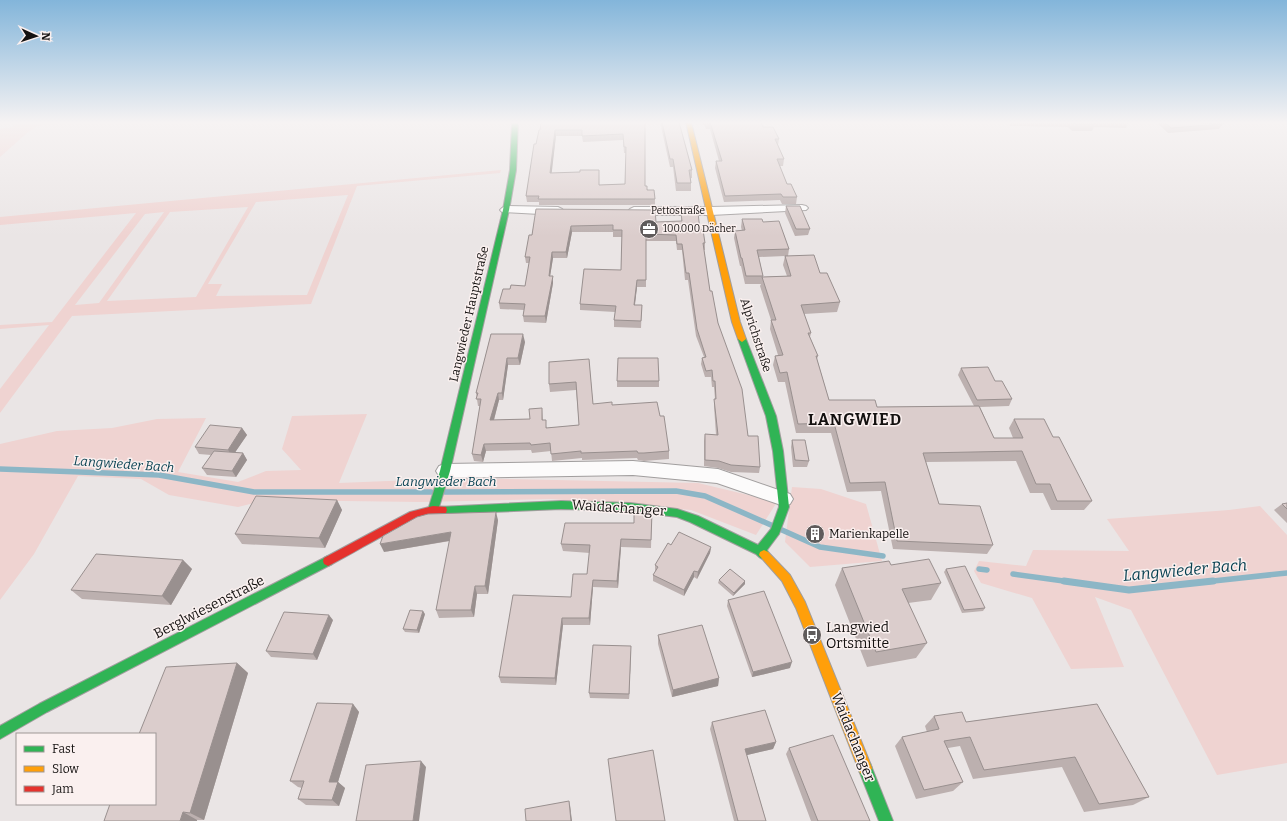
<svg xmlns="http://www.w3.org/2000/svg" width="1287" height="821" viewBox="0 0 1287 821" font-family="Bitter,serif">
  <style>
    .green { fill: #efd3d1; fill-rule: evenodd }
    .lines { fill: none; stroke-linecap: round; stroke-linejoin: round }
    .stream-far1 { stroke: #8cb6c6; stroke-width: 5.5 }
    .stream { stroke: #8cb6c6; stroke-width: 7 }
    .street-casing { stroke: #a19e9e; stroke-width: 2 }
    .fast-casing { stroke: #a19e9e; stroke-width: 2 }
    .slow-casing { stroke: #a19e9e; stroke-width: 2 }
    .jam-casing { stroke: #a19e9e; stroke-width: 2 }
    .street { fill: #fcfbfb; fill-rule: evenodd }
    .fast { fill: #30b455; fill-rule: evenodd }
    .slow { fill: #ff9f0a; fill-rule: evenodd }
    .jam { fill: #e5322d; fill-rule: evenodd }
    .wall { fill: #bcb0af; fill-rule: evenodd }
    .shaded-wall { fill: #99908f }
    .building { fill: #dbcdcc; stroke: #99908f; fill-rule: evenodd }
    .labels { text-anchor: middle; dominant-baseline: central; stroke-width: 3; stroke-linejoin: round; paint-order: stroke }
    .far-street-label { font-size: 10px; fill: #141110; stroke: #faf0ef }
    .far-poi-label { font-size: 10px; fill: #141110; stroke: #faf0ef; text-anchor: start }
    .street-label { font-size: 12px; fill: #141110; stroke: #faf0ef }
    .poi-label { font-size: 12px; fill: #141110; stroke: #faf0ef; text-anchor: start }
    .water-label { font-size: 13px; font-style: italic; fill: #043e4f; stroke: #faf0ef }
    .near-street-label { font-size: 14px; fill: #141110; stroke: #faf0ef }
    .near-poi-label { font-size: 14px; fill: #141110; stroke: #faf0ef; text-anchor: start }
    .district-label { font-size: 16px; font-weight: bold; letter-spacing: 1px; fill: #141110; stroke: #faf0ef }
    .near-water-label { font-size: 16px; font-style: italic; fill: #043e4f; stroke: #faf0ef }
  </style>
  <rect width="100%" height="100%" fill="#eae5e5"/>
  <path class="green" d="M23,122L29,123L32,122H67L38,126L27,133L0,157V129L9,128Z
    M501,170L500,173L357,186L311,304L72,316L0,413V389L49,325L0,329V325L52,322L136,213L0,225V217ZM348,195L307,295L216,296L222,284H208L256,202ZM248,207L196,297L107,301L170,212ZM164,212L99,303L75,305L145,214Z
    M367,414L339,483L462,478L698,483L777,502L756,535L691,510L551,499L421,502L266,500L238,507L169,495L141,479L78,476L34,554L0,600V444L57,431L112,428L157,419L206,418L178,472L238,482L266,471L301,470L282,449L292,416Z
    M792,487L821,489L866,504L882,561L810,567L785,542Z
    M1260,506L1287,535V763L1217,775L1131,610L1095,597L1124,667L1071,669L1032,598L981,583L974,571L979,561L1026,566L1033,550L1129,551L1107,519L1229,510Z"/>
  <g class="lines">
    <path class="stream-far1" d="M0,469L159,475L254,492H431
      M445,492L676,491L705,496L771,525
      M782,530L820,547L883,556
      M979,569L987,570
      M1013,574L1071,582
      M1204,582L1287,573"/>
    <path class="stream" d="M1064,581L1129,590L1213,581"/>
    <g class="street-casing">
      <path id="street" d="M1179,122H1223L1224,123L1219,126L1184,125Z
        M802,205L806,206L808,208L806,210L711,215H634L630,213L628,211L630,209L634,207H711Z
        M506,206L558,207L562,209L564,211L562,213L558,215L502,212L500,210L502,208Z
        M633,461L718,469L790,494L793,499L790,504L784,506L717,483L633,475L445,478L439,476L436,471L439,466L445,464Z"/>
    </g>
    <g class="fast-casing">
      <path id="fast" d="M512,122H518L516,170L509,210L450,471L439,507L561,501L630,503L677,509L698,516L758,545L771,529L779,507L773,451L766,416L738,339L742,336L746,339L776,416L783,451L789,507L779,534L767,550L769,555L768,558C762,560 760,558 756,554L690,522L677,517L630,511L561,509L442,514L438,511L433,514L429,513L428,510L440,471L503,210L510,170Z
        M328,556L332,558L333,561L332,564L47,712L0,739V726L39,704Z
        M865,761L870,763L893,821H879L858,768L860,763Z"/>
    </g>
    <g class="slow-casing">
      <path id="slow" d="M686,122H691L740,322L746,339L742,342L738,339L732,322Z
        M764,550L768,552L790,575L805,602L872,768L870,773L865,775L860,773L796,608L782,581L759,555L760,552Z"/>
    </g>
    <g class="jam-casing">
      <path id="jam" d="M433,506L446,507L447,510L446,513C436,516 425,515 416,519C387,532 359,550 332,564L328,566L324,564L323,561L324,558L410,512Z"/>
    </g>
    <use href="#street" class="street"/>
    <use href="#fast" class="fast"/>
    <use href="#slow" class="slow"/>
    <use href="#jam" class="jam"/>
  </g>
  <path class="wall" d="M645,122V186L655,199V205H539V202H527L526,196L536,144L540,130ZM556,136H582L583,142L623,140L624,153H626L625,184L600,185L551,173Z
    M660,122H680V126L692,170V178H691V191H676L673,167H670Z
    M701,122H761L763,127L779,139L778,145L784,159L783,166H779L787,184L797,197L796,204H782L780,200L724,202L715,168L716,161H719L710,129H706L704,125H702Z
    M1009,122H1129L1126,128L1094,127L1092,131H1072L1068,127L1010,126Z
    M1156,122H1187L1222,124L1219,129L1168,133Z
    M786,206L810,229L808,235L795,236L785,213Z
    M536,209L656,222L681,221V213L700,230L705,243V250H704L710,291L718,323L748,436L760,467L759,473L731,472L718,468L704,466V441L705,434L716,435L714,406L715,399L714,387H712L711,377H705L701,364L702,358L704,357L696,336L688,280H685L682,250H677L676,241H646V287H637L635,305H642L641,328L614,327V320L615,312L580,310V304L621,270L622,237H613V232H572L567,258H553L550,276L553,283L546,323L524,322L523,316L524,310L500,309L499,303L510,289L525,286L529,263H526L525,257L532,235Z
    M742,219L763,222L789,249L788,256L820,273L840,302L837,312L804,314L811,333L810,337L818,356L817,359L829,400L877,407L974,406L958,375L961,368L995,381L1012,399L1009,406L980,407L994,438H1013L1009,428L1014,419L1053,437L1092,501L1084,510H1051L1043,493H1030L1016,461L926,462L939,504L993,545L987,554L893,549L881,491L847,492L831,433H796L785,382H778L773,365L775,356L778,355L770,329L771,320L760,286L761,284H745L741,266H740L734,238L735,231H742L741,227ZM785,256L783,265L787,276L763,277L759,257Z
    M491,334L525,342L520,365H508L503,400H499L494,420L530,419L542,408L543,420L547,428L579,425L576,390L550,392L549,384L589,359L593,404L612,405L660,416L669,451V459L644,461L638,460L637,458L582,460V458L552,461L551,451L532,453L531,450L486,451L483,462L474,461L472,454L480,406H478L476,393Z
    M617,381H659V387H617Z
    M242,428L247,435L235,452L243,453L247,460L236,477L207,475L202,468L211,455L199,454L195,447Z
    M792,440L809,461L807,467H793L791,447Z
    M337,500L342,510L325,548L242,544L235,534Z
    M1287,503V523L1274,510L1282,504Z
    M652,512L651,548L621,547L618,588L593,587L590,625H563L556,685L501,683L499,677L571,597L587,574L590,553L563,551L561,544L634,523Z
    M498,520L488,594H477L474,617L439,618L436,610L450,541L384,552Z
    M671,545L711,547L710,553L697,579L694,577L684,596L653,581V575L655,572V565Z
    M183,560L192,569L171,605L82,599L71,590Z
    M891,565L941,583L931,600L908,603L927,643L916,658L867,667L835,585L842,568Z
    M946,569L985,608L983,611L962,613L944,572Z
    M719,580L745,584L733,596L718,583Z
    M728,600L790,668L752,677L727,606Z
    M425,614L419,633L405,632L403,629Z
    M333,620L317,660L271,657L266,651Z
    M658,635L719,678L718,686L672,697L658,644Z
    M631,651L629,699L590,698L589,693Z
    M237,663L248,673L204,820L104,821Z
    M353,704L359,712L338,782L345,788L339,806L306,805L298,799L302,788L298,787L290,781Z
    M1097,704L1149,797L1133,805L1084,812L1062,767L973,779L960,746L948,748L963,782L953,791L916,799L895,746L902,737L927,732L925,726L934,716L966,722Z
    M712,722L776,742L773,749L747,755L766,821H734L710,729Z
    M789,748L870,821H811L786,754Z"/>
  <path class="shaded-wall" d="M555,130L556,136L551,179L550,173Z
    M571,226L572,232L567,258L566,252Z
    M552,252L553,258L549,283V276Z
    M553,276V283L546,323L545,316Z
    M637,280V287L634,311V305Z
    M523,334L525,342L520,365L518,358Z
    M507,358L508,365L503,400L502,393Z
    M498,393L499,400L492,427L490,420Z
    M242,428L247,435L232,457L228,450Z
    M484,444L486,451L483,462L481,455Z
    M243,453L247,460L236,477L232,471Z
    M337,500L342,510L325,548L319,538Z
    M496,512L498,520L488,594L485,586Z
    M451,532L454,540L384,552L380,544Z
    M621,539V547L618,588L617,581Z
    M711,547L710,553L697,579L698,572Z
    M183,560L192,569L171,605L162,596Z
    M694,571V577L684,596V590Z
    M593,580V587L590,625L589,618Z
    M745,581V584L733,596L734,593Z
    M475,586L477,594L474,617L471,610Z
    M423,611L425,614L419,633L417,630Z
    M329,615L333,620L317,660L313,654Z
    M562,618L563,625L556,685L555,678Z
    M631,646V651L629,699V694Z
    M792,662L790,668L752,677L753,672Z
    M237,663L248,673L204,820L190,813Z
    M719,678L718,686L672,697L673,690Z
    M353,704L359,712L338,782L345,788L339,806L332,800L329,782Z
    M776,742L773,749L743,756L745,749Z
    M421,761L426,767L419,821H413Z
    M569,801L570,805L572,821H571Z
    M183,812L197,820V821H180Z"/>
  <path class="building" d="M541,122H645V186H647V190H654L655,199H538L539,196H526L534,144H536L539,130H540ZM555,130H582V136L623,134L624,147H626L625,184L599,185V170H580V172L550,173Z
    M662,122H679L692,170H689L691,183H677L673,159H670Z
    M706,122H761L763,127H773L779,139H775L784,159H777L787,184H791L797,197H783L781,194L725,196L716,161H722L710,122L706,123Z
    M1073,122H1093L1095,124H1075Z
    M1164,122H1187L1222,124L1171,128Z
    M786,206H800L810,229H796Z
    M536,209L655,210L656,222L682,221L681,213H698L700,230H703L705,243H703L710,291H712L718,323L742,389L748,436H758L760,467L731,465L719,461L705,460V434L718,435L714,399H716L715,381H713L712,370L706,371L702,358L706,357L697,329L689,273H686L682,244H677L676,235L646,234V280H637L634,305H642L641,321L614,320L616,306L580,304L584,269L621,270L622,230H613V225L571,226L566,252H552L549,276H553L545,316H523L525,304L499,303L503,289H510L511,285L525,286L530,257H525L529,235H532Z
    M742,219H762L763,222L779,221L789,249L757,250L763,276H746L742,258H741L735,231L745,230Z
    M814,255L820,273H827L840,302L801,305L811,333H808L818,356H816L829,400H875L877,407L979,406L994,438H1023L1014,419H1044L1053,437H1059L1092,501H1057L1050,484H1036L1022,451L923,453L939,504L980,506L993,545L897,541L885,482L850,483L834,423L798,424L787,372L780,373L775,356L783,355L771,320H776L762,277L791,276L785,256Z
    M491,334H523L518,358H507L502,393H498L490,420L530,419L529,409L542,408V420H546V428L579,425L576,382L549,384V362L589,359L593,404L612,402V405L657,402L660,416H664L669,451L644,453H638L637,451L581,453V451L551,454L550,443L531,445L530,443L484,444L481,455L472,454L481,399H476L478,393H476Z
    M618,358H658L659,381H617Z
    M988,367L995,381H1002L1012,399L977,400L961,368Z
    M210,425L242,428L228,450L195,447Z
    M792,440H805L809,461L795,460Z
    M214,451L243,453L232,471L202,468Z
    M256,496L337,500L319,538L235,534Z
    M1287,503V509L1282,504Z
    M496,512L485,586H475L471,610H436L451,532L380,544L383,536L417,517L428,514Z
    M634,512H652L651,540L621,539L617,581L593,580L589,618H562L555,678L499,677L513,595L571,597L573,574H587L590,545L561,544L565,523H634Z
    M679,532L711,547L698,572L694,571L684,590L653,575L658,567L655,565L668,543L671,545Z
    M96,554L183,560L162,596L71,590Z
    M929,559L941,583L902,589L927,643L876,652L842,568L889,561L891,565Z
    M965,566L985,608L964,610L946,569Z
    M730,569L745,581L734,593L719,580Z
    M764,591L792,662L753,672L728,600Z
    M410,610L423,611L417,630L403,629Z
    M284,612L329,615L313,654L266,651Z
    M702,625L719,678L673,690L658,635Z
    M593,645L631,646L629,694L589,693Z
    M237,663L190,813L183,812L180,821H104L110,804H155V734H139L166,667Z
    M317,703L353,704L329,782H338L332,800L298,799L304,781H290Z
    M1097,704L1149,797L1099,804L1075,757L984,770L970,737L944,741L963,782L924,790L902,737L939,729L934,716L962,712L966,722Z
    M765,710L776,742L745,749L766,821H738L712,722Z
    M833,735L870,821H818L789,748Z
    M653,750L665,821H616L608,759Z
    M421,761L413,821H356L366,765Z
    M569,801L571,821H526L525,809Z"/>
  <linearGradient id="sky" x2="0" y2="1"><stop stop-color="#83b5da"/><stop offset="0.52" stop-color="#f6f3f3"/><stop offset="1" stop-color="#f6f3f3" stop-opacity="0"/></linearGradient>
  <rect width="1287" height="236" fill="url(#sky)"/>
  <defs>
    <g id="office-disc" transform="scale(1)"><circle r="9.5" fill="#5f5b5b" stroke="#faf0ef"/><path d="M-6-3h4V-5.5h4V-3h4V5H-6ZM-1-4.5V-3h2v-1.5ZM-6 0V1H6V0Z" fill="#fff"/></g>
    <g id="building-disc" transform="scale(1)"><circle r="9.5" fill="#5f5b5b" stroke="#faf0ef"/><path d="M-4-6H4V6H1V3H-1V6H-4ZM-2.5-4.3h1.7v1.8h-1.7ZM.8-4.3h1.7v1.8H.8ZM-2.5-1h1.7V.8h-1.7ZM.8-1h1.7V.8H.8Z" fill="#fff"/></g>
    <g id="bus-disc" transform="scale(1)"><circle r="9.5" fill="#5f5b5b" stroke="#faf0ef"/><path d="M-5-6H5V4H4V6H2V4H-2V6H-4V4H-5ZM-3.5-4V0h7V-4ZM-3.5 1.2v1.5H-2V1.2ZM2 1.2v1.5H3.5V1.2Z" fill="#fff"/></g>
  </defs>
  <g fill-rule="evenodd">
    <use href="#office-disc" x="649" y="229"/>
    <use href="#building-disc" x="815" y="534"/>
    <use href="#bus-disc" x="812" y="635"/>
  </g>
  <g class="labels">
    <g class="far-street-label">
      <text x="678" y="211">Pettostraße</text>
    </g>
    <g class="far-poi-label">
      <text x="663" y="229">100.000 Dächer</text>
    </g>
    <g class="street-label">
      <text transform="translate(469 314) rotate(-77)">Langwieder Hauptstraße</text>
      <text transform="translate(756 335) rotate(72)">Alprichstraße</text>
    </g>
    <g class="poi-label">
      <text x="829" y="534">Marienkapelle</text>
    </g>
    <g class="water-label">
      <text transform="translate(124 464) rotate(4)">Langwieder Bach</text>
      <text x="446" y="481">Langwieder Bach</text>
    </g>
    <g class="near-street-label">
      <text transform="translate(619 508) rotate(4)">Waidachanger</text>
      <text transform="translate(209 607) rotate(-27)">Berglwiesenstraße</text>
      <text transform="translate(853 737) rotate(68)">Waidachanger</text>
    </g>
    <g class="near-poi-label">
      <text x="826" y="627">Langwied<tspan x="826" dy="16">Ortsmitte</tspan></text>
    </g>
    <g class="district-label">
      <text x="855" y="419">LANGWIED</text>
    </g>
    <g class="near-water-label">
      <text transform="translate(1185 570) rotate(-5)">Langwieder Bach</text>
    </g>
  </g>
  <rect x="16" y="733" width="140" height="72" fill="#faf0ef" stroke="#9e9796"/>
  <rect x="24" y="746" width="20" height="6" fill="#30b455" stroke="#9e9796"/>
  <text x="52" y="753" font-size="12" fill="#141110">Fast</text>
  <rect x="24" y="766" width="20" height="6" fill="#ff9f0a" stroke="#9e9796"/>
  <text x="52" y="773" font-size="12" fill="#141110">Slow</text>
  <rect x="24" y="786" width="20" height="6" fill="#e5322d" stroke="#9e9796"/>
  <text x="52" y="793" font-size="12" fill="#141110">Jam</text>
  <g transform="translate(36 36) rotate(93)" stroke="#faf0ef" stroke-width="3" paint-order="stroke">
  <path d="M0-3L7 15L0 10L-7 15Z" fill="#141110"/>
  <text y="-6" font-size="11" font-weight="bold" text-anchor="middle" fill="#141110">N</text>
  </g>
</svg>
